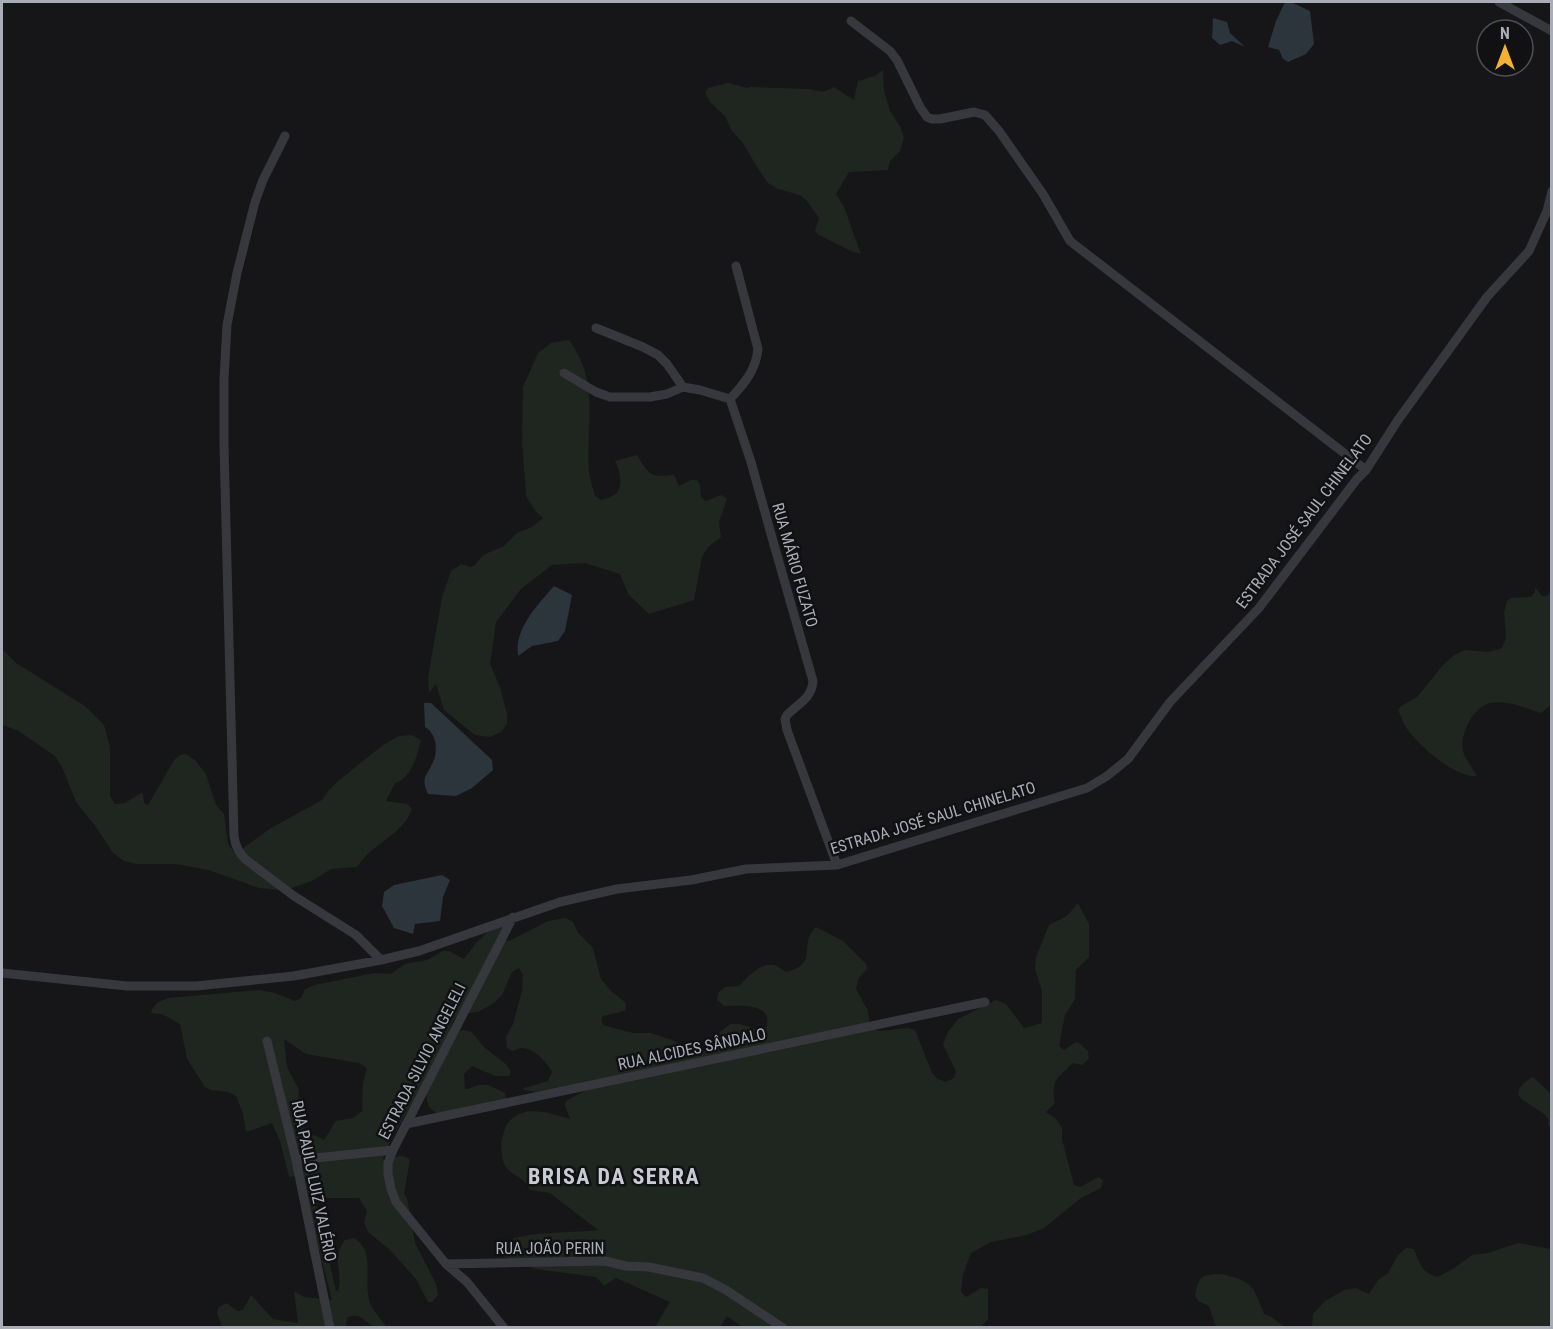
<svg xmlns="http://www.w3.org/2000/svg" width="1553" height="1329" viewBox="0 0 1553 1329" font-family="'Roboto Condensed',sans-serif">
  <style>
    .green { fill: #1e261f; fill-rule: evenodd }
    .water { fill: #2c353c }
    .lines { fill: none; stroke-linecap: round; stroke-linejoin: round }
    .minor { stroke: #37383d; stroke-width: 9 }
    .labels { text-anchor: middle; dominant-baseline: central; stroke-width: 5; stroke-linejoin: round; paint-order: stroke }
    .street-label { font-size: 16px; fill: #a8adb8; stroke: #111113 }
    .district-label { font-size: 22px; font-weight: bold; letter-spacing: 1.5px; fill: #c9ccd4; stroke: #111113 }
  </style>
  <rect width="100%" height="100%" fill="#161618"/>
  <path class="green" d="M883,70L884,91L890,111L901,128L904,138L900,151L890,161L888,170L849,172L836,194L844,207L861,254L851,251L819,235L815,231L819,218L806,200L800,195L778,189L768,183L757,167L743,143L732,131L725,116L710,102L705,93L708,88L728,83L747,88L750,87L809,89L823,92L834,87L854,100L858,81L875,76Z
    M569,340C601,382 585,426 589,473C590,480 593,488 595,496L601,500C625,496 623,479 615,461L637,455C650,476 649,477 674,475L679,486L691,480H697L700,485L701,497L706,501L721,495L727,499L719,522L721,537L708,547L702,557L694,600L649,614L628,594L620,574L585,563L552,565L521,589L496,622L490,664L500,687L507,714V724L501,732L490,737L475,735L444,710L436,684L429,693L428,677L442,597L451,571L461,564L470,567L474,566L483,555L504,546L517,533L532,527L543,518L535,511L526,496L522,440L523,387L538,353L551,343Z
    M1535,587L1542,596H1547L1551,592V705L1541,713C1525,708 1508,700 1491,703C1474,705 1459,735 1463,751C1465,760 1473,768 1477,776C1455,779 1414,742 1404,724C1402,719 1400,714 1398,710L1401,706L1417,697L1443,665L1454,655L1465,650L1488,652L1502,648L1506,638L1504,612L1507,601L1511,598L1531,597L1535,592Z
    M2,649L16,663L85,706L104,725L110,747V796L115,804L125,803L141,793L143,794L144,803L148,805L174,760L180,755L186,754L195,760L206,774L216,805L224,814L228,844L234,852L242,849L271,828L322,800L329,790L338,781L383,745L399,736L412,735L421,740C417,755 412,778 395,783L386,801L407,804L412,809C406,828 385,839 370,852C365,856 361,862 357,867L331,869L312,881L292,888L279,890L259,888L209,870L176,864H136L124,861L113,853L96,827L76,802L62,767L55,756L17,730L2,725Z
    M1078,903L1089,924V957L1076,970L1075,999L1065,1015L1059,1046L1064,1050L1074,1043L1078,1042L1088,1051L1089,1059L1082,1065L1073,1063C1058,1077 1050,1081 1055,1103L1046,1112L1056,1119L1062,1128V1139L1074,1185L1080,1187L1099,1177L1103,1181L1101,1188L1081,1198L1044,1228L1027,1235L991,1242L971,1253L963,1274L961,1292L966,1297L981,1288L988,1289V1319L981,1327L744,1328L727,1316L720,1327H655L670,1302L616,1278L604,1286L596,1277L536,1269C524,1264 512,1263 501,1254C502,1249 503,1245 507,1242C522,1231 578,1233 598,1230L550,1193L530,1190C526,1177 510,1176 504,1164C501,1157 500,1143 503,1136C504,1132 505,1126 508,1123C522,1103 551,1113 570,1119L565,1105L566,1101L595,1085L591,1084L536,1092L523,1090L524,1088L548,1081L552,1072C547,1063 534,1047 521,1048C520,1048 513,1051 512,1051L507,1048L506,1037L513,1024L522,991L523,976L519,968L512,972L502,995L494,1003L478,1012L460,1014L453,1020L449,1031L451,1034L463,1030L472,1032L484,1047L507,1065L511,1072L509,1076H495L472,1066L464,1074L465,1089H468C486,1081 488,1085 505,1093L506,1099L442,1116C421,1106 429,1099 426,1080L392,1137L383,1158L385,1162C394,1158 402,1152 410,1160L404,1194L407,1198L415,1243L436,1284L438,1295L432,1302H428L416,1279L389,1249L368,1232L364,1222L367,1211L359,1198H318L317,1209L336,1291H338C344,1271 330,1260 345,1240L354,1238C378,1253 361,1284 371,1305C374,1312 381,1319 385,1325V1327C383,1327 377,1328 375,1327C364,1323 361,1311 347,1318L346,1327H222L217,1312L219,1307L227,1303L237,1311L243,1310L251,1295L273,1319L298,1323L294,1291L304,1297L332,1300L312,1221L297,1176L289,1177L280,1141L272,1123L246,1132L243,1114L236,1096L228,1092L211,1090L205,1087L187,1059L180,1024L162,1014L151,1013C153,1004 160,1001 168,998L260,990L275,993L295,1001L301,998L304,990L314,985L375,973L391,974L405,964L427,960L443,951H449L464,959L476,943L501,919L509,922L505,940L509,941L548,921L565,918L573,922L578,933L593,948L601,979L611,991L626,1003L625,1011L603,1016L601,1020L603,1025L633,1033H651L672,1040L688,1050L702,1051L711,1048L720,1032L730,1024H740L758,1030L767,1027C767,1024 768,1020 767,1017C763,1003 735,1006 724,1006L717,1000L718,993L725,987L739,986C748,976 763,960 777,966C780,968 783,970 786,972C821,963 797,945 816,927L843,941L866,964L867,969L858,979L856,989L868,1011L870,1028L881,1031L908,1028L915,1030L932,1073L938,1079L946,1082L954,1078L956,1071L943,1045L948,1032L958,1019L996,1000L1006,1004L1024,1028L1042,1023V991L1035,969L1036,957L1049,925L1067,916ZM284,1039L306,1054L359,1063L367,1068L363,1083L362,1111L353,1118L336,1121L324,1140L306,1131L302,1126L298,1109L299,1090L287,1067Z
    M1533,1077L1551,1094V1128L1548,1124L1549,1120C1541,1108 1527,1106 1518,1095C1519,1085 1525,1082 1533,1077Z
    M1518,1243L1551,1249V1327H1312L1313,1314L1325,1301L1344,1290L1356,1288L1369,1294L1378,1280L1388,1273L1398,1255L1406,1248L1414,1249C1419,1262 1422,1273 1437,1277L1453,1269L1472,1255L1488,1253Z
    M1222,1274C1253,1282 1253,1285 1264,1314L1272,1317L1284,1327H1216L1209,1306L1198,1301L1195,1296C1198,1275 1202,1275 1222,1274Z"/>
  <path class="water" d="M1285,2H1291L1310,11L1314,44L1306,54L1288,62L1283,59L1279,50L1268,47L1276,21Z
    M1213,18L1227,22L1230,33L1245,47L1232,41L1220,45L1212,38Z
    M554,586L572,595L565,631L558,641L532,646L518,656C514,628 538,605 554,586Z
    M424,703H431L492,760L493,770L472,788L456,796L428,794C420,777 427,776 433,762C437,755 437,741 432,734C431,731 428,729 425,727Z
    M442,875L450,880L443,897L440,921L415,924L413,934L394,928L382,906L384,892L394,885Z"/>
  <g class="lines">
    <path class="minor" d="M1499,2L1552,31
      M851,21L890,51L897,60L920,107L927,117L932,119H940L974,112L985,115L999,131L1043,194L1070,241L1366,470
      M285,136L263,180L255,202L237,273L227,325L224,379V446L234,836C235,845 238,852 245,859L294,896L356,935L381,960
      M736,266L758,349C756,370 744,384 730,399L751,462L771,534L813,681C812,698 798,704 787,715L785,719L787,730L837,865
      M596,328L643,347L658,355L667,364L683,387
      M564,373L596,392L610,397H650L667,394L683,387L700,390L730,399
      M2,973L127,986H196L294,976L381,960L419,951L560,902L617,889L691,880L746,869L837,865L1087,788L1107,776L1128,759L1170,702L1259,608L1357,479L1366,470L1398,420L1487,297L1529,251L1547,211L1552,191
      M267,1041L296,1160L330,1328
      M406,1124L985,1002
      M296,1160L393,1150
      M446,1264L605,1261L626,1266L649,1267L703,1278L726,1290L783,1328
      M504,1328L467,1282L446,1264L396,1202L391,1189L388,1174V1163L393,1150L513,917"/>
  </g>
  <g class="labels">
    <g class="street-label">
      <text transform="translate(1304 521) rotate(-53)">ESTRADA JOSÉ SAUL CHINELATO</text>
      <text transform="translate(795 565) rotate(74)">RUA MÁRIO FUZATO</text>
      <text transform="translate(933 818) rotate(-17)">ESTRADA JOSÉ SAUL CHINELATO</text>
      <text transform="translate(692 1049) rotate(-12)">RUA ALCIDES SÂNDALO</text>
      <text transform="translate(422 1061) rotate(-63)">ESTRADA SILVIO ANGELELI</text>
      <text transform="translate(314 1181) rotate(78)">RUA PAULO LUIZ VALÉRIO</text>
      <text x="550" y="1248">RUA JOÃO PERIN</text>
    </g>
    <g class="district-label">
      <text x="614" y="1176">BRISA DA SERRA</text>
    </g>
  </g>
  <rect width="1553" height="1329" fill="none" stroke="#a8adb8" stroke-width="6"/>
  <g transform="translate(1505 48)"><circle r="28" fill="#111113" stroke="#4d4f55" stroke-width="1.5"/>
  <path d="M0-4.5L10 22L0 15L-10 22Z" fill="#f2b134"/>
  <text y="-9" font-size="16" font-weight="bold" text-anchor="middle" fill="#a8adb8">N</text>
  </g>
</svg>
